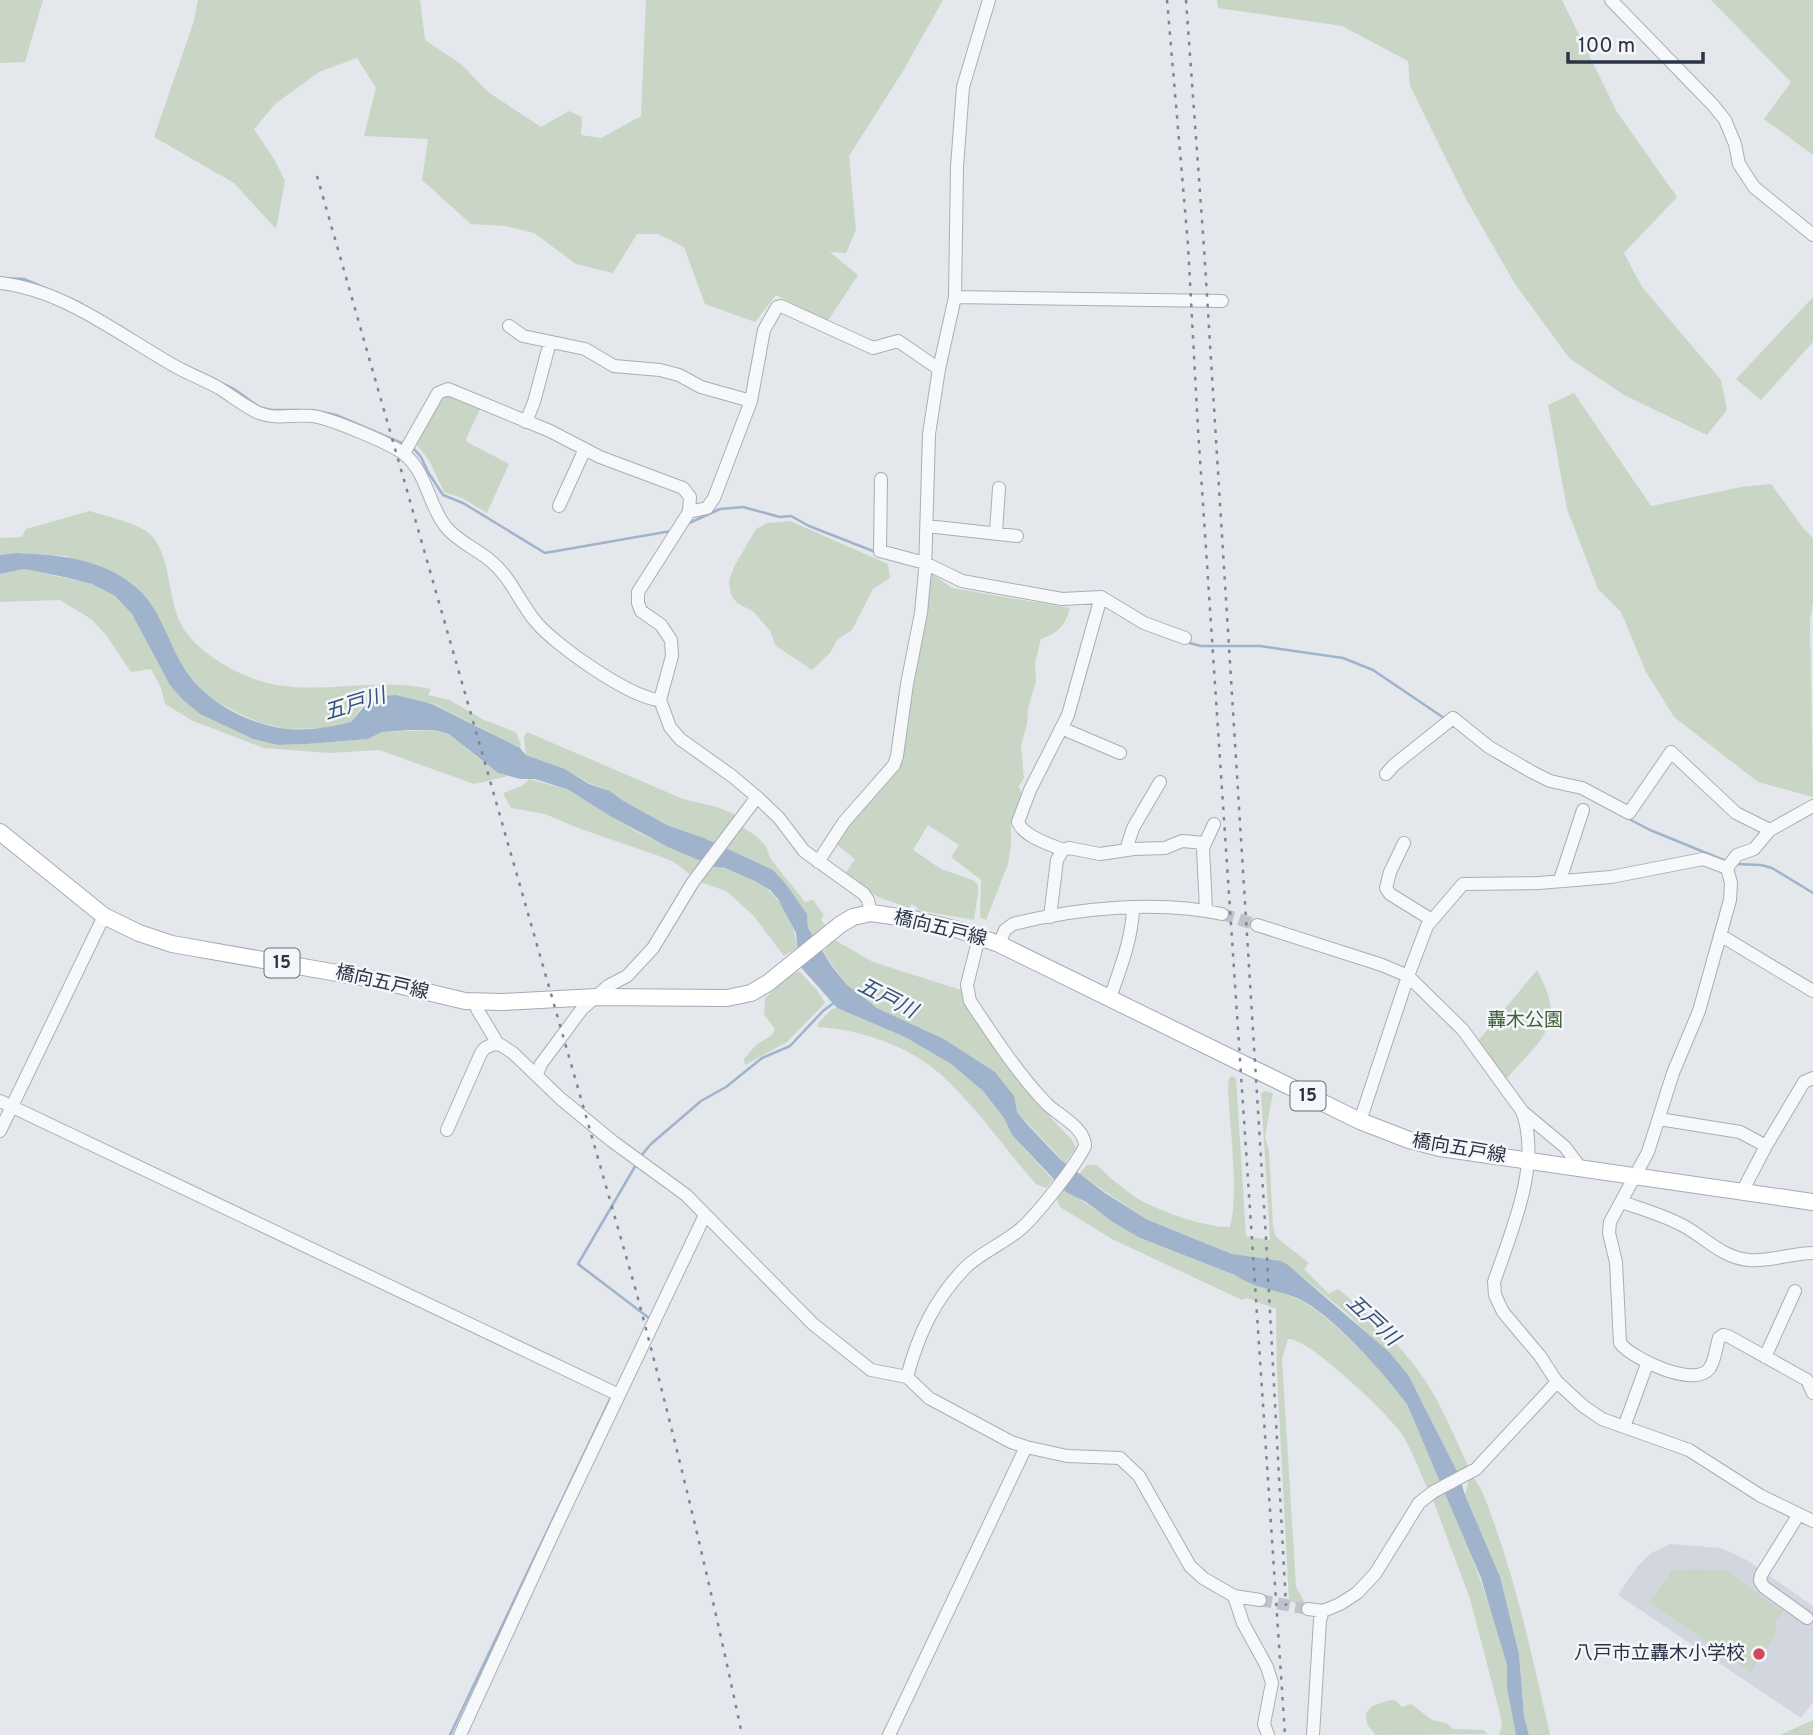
<svg xmlns="http://www.w3.org/2000/svg" width="1813" height="1735" viewBox="0 0 1813 1735" font-family="Overpass,'Noto Sans JP',sans-serif">
  <style>
    .built { fill: #d2d6de }
    .green { fill: #c9d6c5 }
    .water { fill: #9fb4cc }
    .lines { fill: none; stroke-linecap: round; stroke-linejoin: round }
    .stream { stroke: #9fb4cc; stroke-width: 2.5 }
    .minor-tunnel { stroke: #bfc3cb; stroke-width: 12; stroke-dasharray: 12 6; stroke-linecap: butt }
    .minor-casing { stroke: #a9aeb7; stroke-width: 14 }
    .major-casing { stroke: #a3abb8; stroke-width: 18 }
    .minor { stroke: #f7f8fa; stroke-width: 12 }
    .major { stroke: #fff; stroke-width: 16 }
    .rail { stroke: #7d8696; stroke-width: 2.5; stroke-dasharray: 3.5 7; stroke-linecap: butt }
    .poi-dot { fill: #d1495b; stroke: #f4f6f9; stroke-width: 2.5 }
    .labels { text-anchor: middle; dominant-baseline: central; stroke-width: 5; stroke-linejoin: round; paint-order: stroke }
    .shield { fill: #f4f6f9; stroke: #676e7b; stroke-width: 2 }
    .shield-label { font-size: 18px; font-weight: bold; fill: #2b3445 }
    .street-label { font-size: 19px; fill: #2b3445; stroke: #f4f6f9 }
    .park-label { font-size: 19px; fill: #3f6138; stroke: #f4f6f9 }
    .poi-label { font-size: 19px; fill: #2b3445; stroke: #f4f6f9; text-anchor: end }
    .water-label { font-size: 21px; font-style: italic; fill: #34527a; stroke: #f4f6f9 }
  </style>
  <rect width="100%" height="100%" fill="#e4e7ec"/>
  <path class="built" d="M1671,1544L1720,1548L1745,1559L1813,1606V1702L1801,1718L1618,1595L1637,1567L1651,1553Z"/>
  <path class="green" d="M0,0H43L25,62L0,63Z
    M198,0H420L425,40L461,64L488,92L541,127L569,111L582,117L581,135L601,138L641,116L646,0H943L903,71L849,156L856,230L846,253L830,252L858,275L827,322L776,295L755,322L705,304L684,247L658,234H637L613,273L576,264L534,233L506,226L471,224L422,180L428,139L364,136L376,88L357,58L319,72L275,104L254,129L274,159L285,181L276,229L234,183L154,137L194,21Z
    M1217,0H1562L1617,112L1677,197L1624,253L1642,287L1721,380L1727,410L1707,435L1624,395L1569,358L1515,284L1466,199L1410,86L1408,61L1342,26L1218,8Z
    M1711,0H1813V155L1764,119L1791,82Z
    M1813,297V342L1761,400L1736,379Z
    M1574,393L1651,506L1741,487L1771,484L1804,529L1813,538V603L1810,621L1813,797L1758,782L1674,717L1646,672L1621,612L1598,589L1567,509L1548,405Z
    M447,395L481,407L466,439L467,442L509,464L487,513L462,498L444,492L429,460L415,443L442,397Z
    M90,511C108,517 130,521 146,531C171,547 167,598 181,624C192,646 220,664 242,674C303,703 368,674 431,689L428,695L450,700L484,720L516,732L521,745L520,748L432,703L364,704L351,722L328,728L287,729L261,723L242,715L213,700L196,684L183,668L154,611L67,556L17,553L0,555V538L22,537L26,529Z
    M790,521L888,564L890,578L873,589L852,630L837,640L830,653L812,670L776,646L770,631L754,612L737,603L731,595L729,581L734,567L756,529L767,523Z
    M24,569L92,584L115,596L132,614L184,701L200,714L253,739L278,745L307,744L368,739L382,732L435,730L449,734L460,741L469,751L498,773L508,776L474,784L379,750L329,753L264,748L193,721L165,704L161,688L151,669L131,672L106,635L91,619L60,600L0,602V574Z
    M931,573L952,588L1070,608C1065,625 1059,633 1041,639L1035,663L1036,681L1028,708L1027,724L1021,746L1024,778L1019,786L1022,796L1011,824V844L1008,864L986,920L980,917L981,880L951,857L959,845L928,825L913,850L941,869L973,880L978,885V893L974,920L917,910L918,908L912,904L909,908L878,897L845,874L855,859L836,844L848,826L901,763Z
    M527,732L683,799L717,807L734,814L744,828L756,836L766,846L770,858L805,902L813,900L824,915L821,920L825,925L813,936L808,928L807,914L773,870L704,838L667,825L622,800L610,791L589,783L565,769L526,755L524,737Z
    M529,779L569,790L641,834L715,867C758,871 793,904 797,948L784,956L753,915L726,891L700,882L674,862L659,856L578,828L545,814L511,808L503,793L522,786Z
    M833,939L873,962L961,990L965,1003L1040,1106L1072,1140L1076,1148L1065,1163L1017,1112L1013,1096L995,1072L944,1039L877,1008L860,996L847,985L823,952Z
    M1537,970C1568,1025 1541,1039 1506,1079L1478,1041Z
    M799,971L817,990L825,1003L787,1042L745,1065L744,1059L756,1045L772,1035L775,1029L764,1014L765,998L790,975Z
    M837,1008L905,1037L951,1064L983,1091L1004,1118L1012,1135L1053,1180L1046,1188L1036,1184C1007,1151 980,1113 949,1082C915,1048 865,1030 818,1027V1023L832,1009Z
    M1231,1076L1236,1078L1246,1236L1270,1240L1261,1093L1265,1091L1273,1093L1265,1136L1269,1151L1273,1227L1276,1237L1309,1263L1304,1269L1329,1294L1338,1289C1375,1320 1412,1355 1436,1398C1448,1421 1458,1445 1469,1468L1459,1475L1409,1376L1349,1315L1299,1274L1232,1254L1148,1220L1079,1174L1087,1165H1097C1109,1177 1121,1187 1135,1197C1156,1210 1205,1228 1230,1227C1239,1193 1230,1127 1228,1090L1229,1078Z
    M1062,1188L1140,1238L1235,1275C1254,1289 1279,1289 1300,1300C1328,1314 1390,1376 1407,1404C1421,1428 1429,1456 1441,1482L1427,1488C1419,1470 1412,1450 1402,1434C1390,1416 1307,1336 1288,1339L1282,1359L1296,1587L1304,1601L1301,1605L1289,1601L1277,1375L1276,1309L1247,1298L1242,1300L1112,1239L1060,1207L1056,1197Z
    M1473,1477C1484,1490 1489,1510 1495,1526C1519,1594 1534,1664 1550,1735H1529L1524,1716L1519,1654L1500,1578L1465,1495L1469,1480Z
    M1445,1491L1466,1540L1494,1619L1507,1665V1688L1516,1735H1499L1502,1725L1499,1710L1470,1599L1433,1500L1434,1497Z
    M1692,1569L1725,1570L1783,1611L1776,1621L1775,1635L1751,1672L1650,1603L1672,1570Z
    M1390,1700L1396,1701L1402,1707L1411,1704L1432,1720L1446,1723L1453,1729L1483,1730L1488,1734L1375,1735L1367,1724L1366,1713L1372,1706Z
    M1813,1720V1735H1780Z"/>
  <path class="water" d="M17,553C62,555 108,559 142,593C162,614 169,644 184,668C205,702 248,724 287,729C309,731 330,727 351,722L372,697L396,695L432,704L520,748L526,755L565,769L589,784L610,791L622,800L667,825L704,838L773,870L785,883L807,914L808,928L831,965L847,985L877,1008L944,1039L995,1072L1014,1096L1017,1112L1026,1123L1060,1159L1105,1193L1148,1220L1232,1254L1281,1261L1288,1265L1390,1353L1409,1376L1428,1414L1459,1475L1465,1495L1500,1577L1519,1654L1524,1716L1529,1735H1516L1507,1688V1665L1481,1578L1407,1404C1385,1374 1330,1312 1297,1298C1276,1290 1253,1288 1235,1275L1140,1238L1113,1222L1086,1202L1066,1192L1012,1135L1004,1118L983,1091L951,1064L905,1037L837,1008L799,965L796,933L778,899L770,890L755,881L725,868L715,867L668,847L610,816L569,790L535,779H520L498,773L449,734L435,730H411L382,732L368,739L307,744L278,745L253,739L200,714L184,701L170,685L132,614L115,596L92,584L64,577L24,569L0,574V555Z"/>
  <g class="lines">
    <path class="stream" d="M3,278L24,279L82,304
      M181,363L234,389L259,407L271,410H299
      M312,410L336,415L404,444
      M413,448L421,457L428,472L443,495L463,503L545,553L671,531
      M687,524L720,509L743,507L780,517L791,516L809,526L878,553
      M1186,642L1201,646H1260L1343,658L1373,670L1444,718
      M1493,756L1524,774
      M1629,819L1650,830L1726,861
      M1735,864L1761,865L1772,868L1813,893
      M640,1157L651,1144L701,1101L726,1087L762,1058L790,1046L823,1011L835,1002
      M637,1163L578,1264L649,1318
      M450,1735L611,1397"/>
    <path class="minor-tunnel" d="M1222,914L1257,925
      M1260,1600L1308,1609"/>
    <g class="minor-casing">
      <path id="minor" d="M1611,0L1713,105L1725,120L1735,144L1739,164L1754,187L1813,235
        M0,283C63,290 117,333 171,364C186,373 203,379 219,388C232,396 245,407 259,413C277,420 293,414 312,416C327,417 392,444 404,454C427,472 428,505 446,527C458,542 477,549 492,562C511,578 520,603 536,622C555,645 630,698 660,700
        M955,297L1222,301
        M509,326L523,336L585,349L614,366L660,370L679,375L701,387L751,401
        M526,422L534,402L550,342
        M404,453L438,393L448,389L550,431L600,457L683,488L690,497L689,512L638,592V603L641,611L661,625L671,640L672,656L660,700L670,727L680,739L732,776L757,797L779,818L804,851L864,894L868,900L871,913
        M881,479L880,551L925,563L962,581L1062,599L1101,597L1144,623L1185,638
        M559,506L585,449
        M689,512L707,508L714,498L751,401L764,330L777,307L781,306L873,348L898,341L939,369
        M927,526L1017,536
        M996,532L999,488
        M1061,728L1120,753
        M1386,774L1394,765L1453,718L1489,747L1532,772L1550,781L1582,788L1629,813L1671,752L1736,813L1770,830
        M1404,843L1390,872L1386,888L1390,894L1432,920
        M1063,850C1049,844 1023,836 1018,822L1030,790L1068,715L1101,597
        M1126,850L1133,828L1160,782
        M818,862L844,822L894,765L897,756L907,684L921,613L925,571L929,434L939,369L955,297L957,167L963,87L989,0
        M1727,868L1731,883L1730,900L1699,1011L1673,1073L1648,1152L1610,1222L1609,1233L1616,1262L1620,1343C1632,1359 1694,1388 1709,1369C1715,1362 1716,1347 1719,1338L1723,1335L1728,1336L1807,1380L1813,1393
        M1727,868L1737,855L1754,849L1770,830L1813,806
        M1560,880L1583,810
        M1206,910L1203,848L1214,824
        M1050,917L1057,860L1063,850L1069,848L1100,854L1134,849L1165,848L1182,841L1204,843
        M1257,925L1382,965L1408,976L1463,1030L1522,1111C1542,1163 1511,1232 1494,1282L1495,1295L1503,1312L1540,1356L1557,1382L1583,1406L1602,1419L1689,1450L1761,1496L1813,1521
        M1720,935L1813,991
        M999,944L1005,930L1013,924C1077,908 1158,900 1222,914
        M1110,998C1120,969 1132,939 1133,909
        M478,1002L477,1009L498,1044
        M537,1074L541,1064L582,1009L608,986L627,976L653,948L693,882L757,797
        M0,1101L619,1395
        M1523,1112L1565,1147L1577,1163L1578,1169
        M1659,1119L1740,1132L1766,1146
        M1360,1121L1408,976L1427,926L1463,884L1539,883L1611,877L1703,859L1727,868
        M447,1130L481,1053L485,1048L494,1044L501,1045L513,1053L561,1099L612,1141L686,1195L813,1324L871,1370L907,1377L929,1398L1011,1442L1026,1447L1067,1456L1120,1458L1139,1476L1190,1566L1203,1578L1234,1596L1260,1600
        M0,1131L104,916
        M1742,1192L1766,1146L1804,1082L1813,1078
        M1622,1202C1642,1209 1663,1215 1682,1225C1705,1237 1722,1258 1749,1260C1770,1262 1791,1253 1813,1253
        M1765,1357L1795,1291
        M907,1377C918,1335 934,1300 965,1268C980,1253 1001,1245 1018,1231C1035,1218 1076,1165 1085,1146C1085,1127 1057,1115 1046,1103C1018,1074 992,1034 970,1001L967,985L979,937
        M1624,1427L1647,1364
        M1799,1514L1761,1575L1760,1581L1764,1587L1807,1618
        M1234,1596L1243,1623L1267,1667L1272,1683L1264,1724L1268,1735
        M1308,1609L1323,1611L1340,1604L1357,1593L1375,1574L1419,1503L1433,1492L1476,1469L1557,1382
        M460,1735L555,1529L705,1215
        M889,1735L1026,1447
        M1313,1735L1320,1620L1323,1611"/>
    </g>
    <g class="major-casing">
      <path id="major" d="M0,832L104,916L139,933L172,944L377,980L465,1001L503,1002L596,997L727,998L751,993L768,983L841,924L853,917L871,913L913,919L959,930L999,944L1360,1121L1409,1140L1440,1148L1813,1202"/>
    </g>
    <use href="#minor" class="minor"/>
    <use href="#major" class="major"/>
    <path class="rail" d="M1167,0L1188,245L1198,429L1285,1735
      M1186,0L1204,248L1266,1238L1286,1606
      M317,176L636,1291C675,1438 711,1586 742,1735"/>
  </g>
  <circle class="poi-dot" cx="1759" cy="1654" r="7"/>
  <g class="labels">
    <g class="shield">
      <rect x="264.5" y="948.5" width="35" height="29" rx="5"/>
      <rect x="1290.5" y="1081.5" width="35" height="29" rx="5"/>
    </g>
    <g class="shield-label">
      <text x="282" y="963">15</text>
      <text x="1308" y="1096">15</text>
    </g>
    <g class="street-label">
      <text transform="translate(940 929) rotate(14)">橋向五戸線</text>
      <text transform="translate(382 983) rotate(13)">橋向五戸線</text>
      <text transform="translate(1459 1149) rotate(10)">橋向五戸線</text>
    </g>
    <g class="park-label">
      <text x="1525" y="1021">轟木公園</text>
    </g>
    <g class="poi-label">
      <text x="1745" y="1654">八戸市立轟木小学校</text>
    </g>
    <g class="water-label">
      <text transform="translate(355 705) rotate(-17)">五戸川</text>
      <text transform="translate(887 999) rotate(27)">五戸川</text>
      <text transform="translate(1372 1321) rotate(43)">五戸川</text>
    </g>
  </g>
  <path d="M1568 52v10h135v-10" fill="none" stroke="#2b3445" stroke-width="3.5"/>
  <text x="1578" y="52" font-size="21" fill="#2b3445" stroke="#f4f6f9" stroke-width="5" paint-order="stroke">100 m</text>
</svg>
